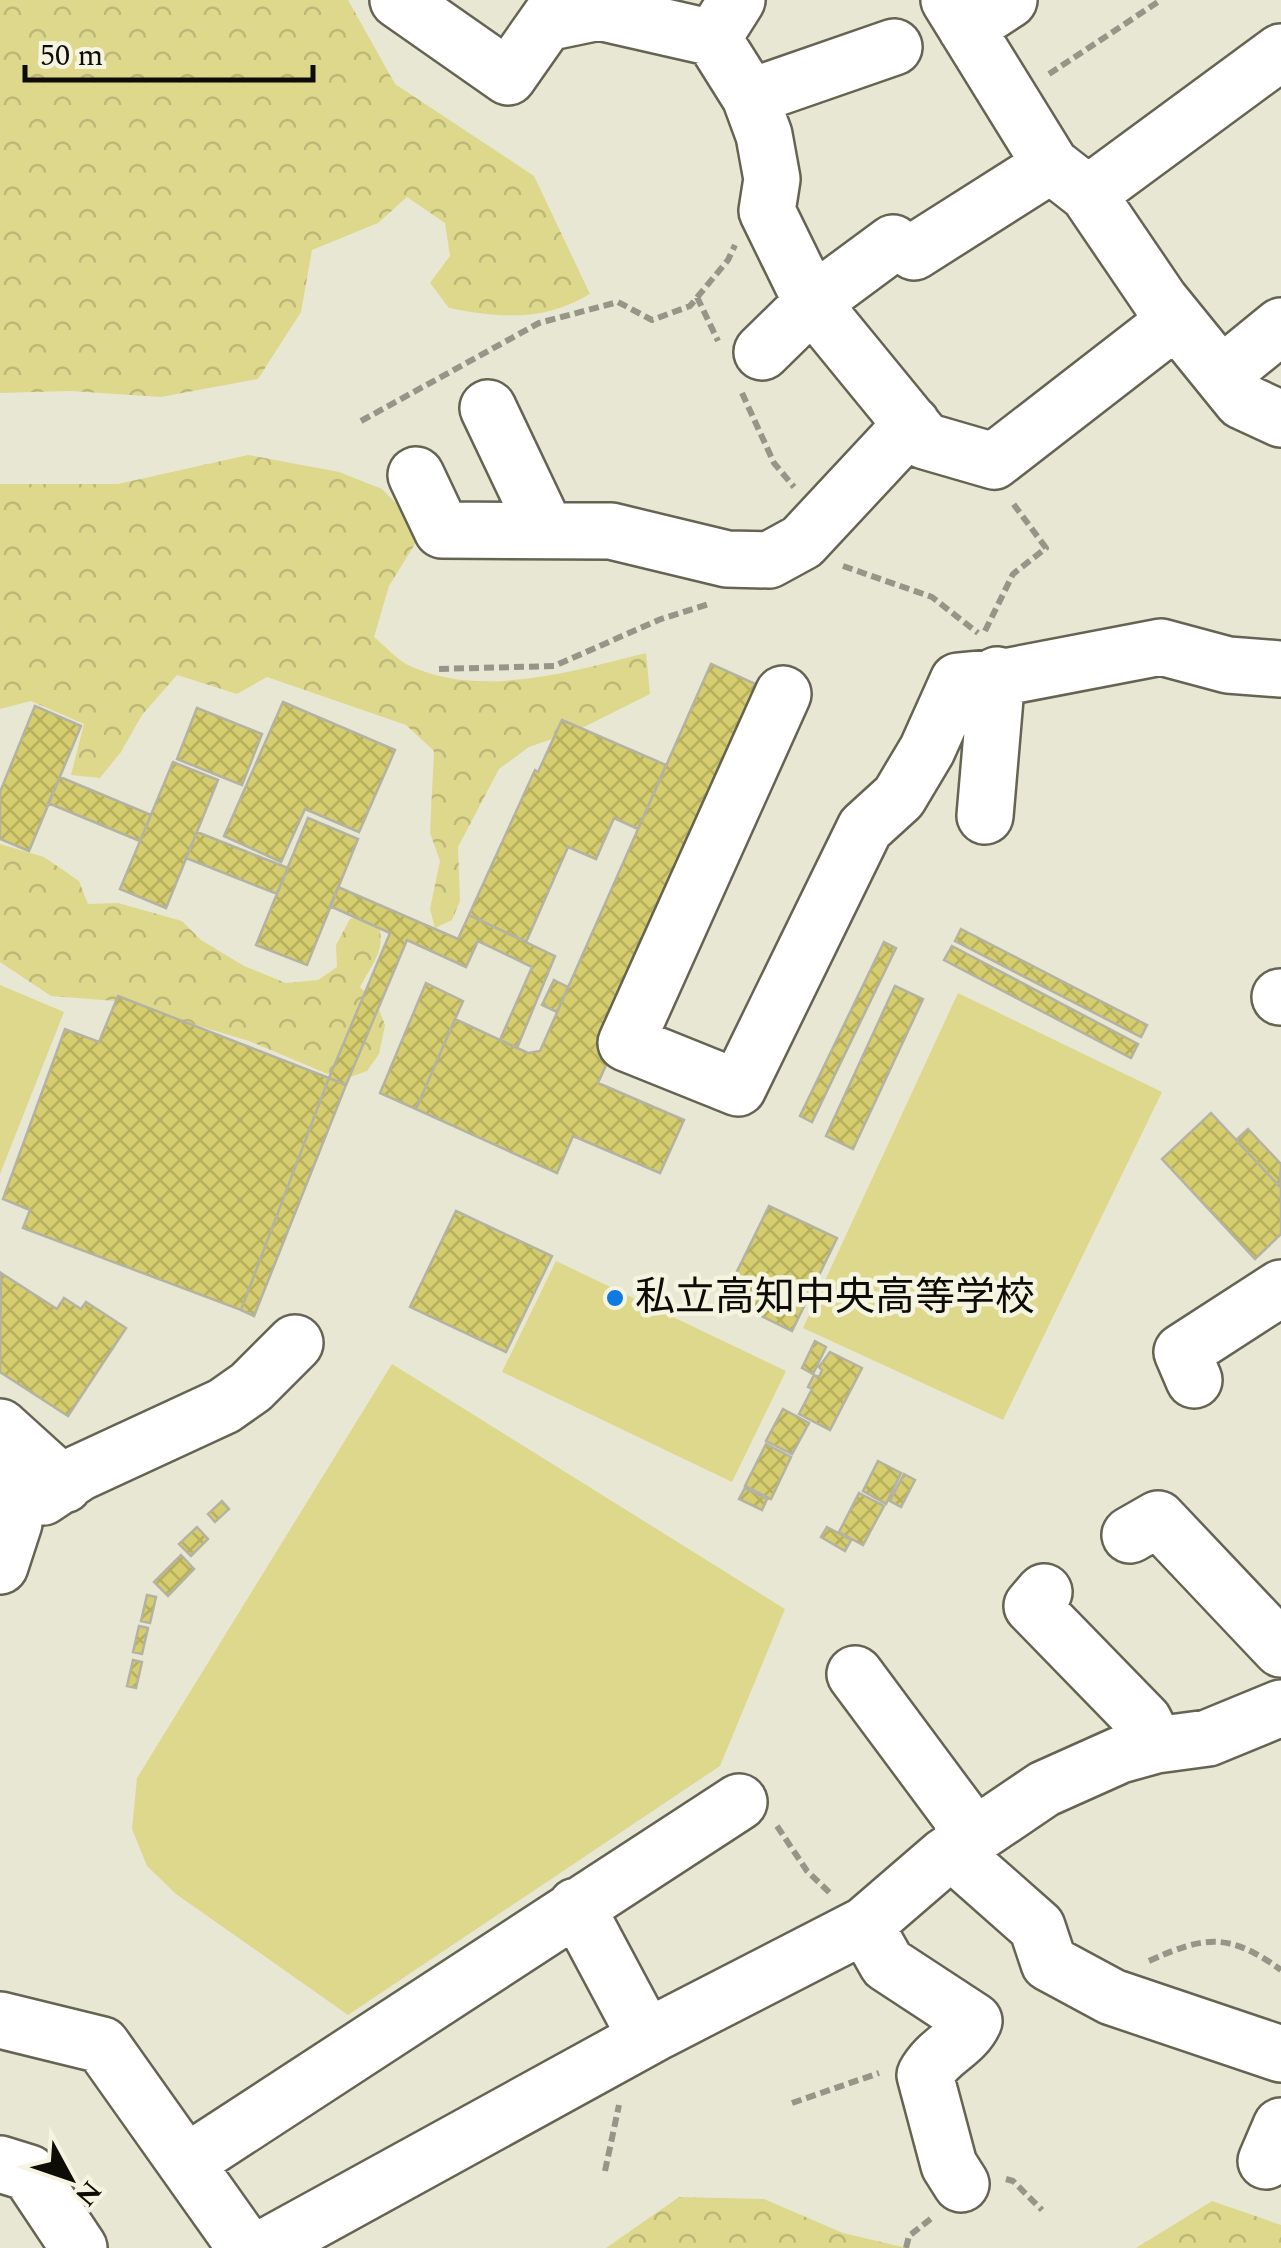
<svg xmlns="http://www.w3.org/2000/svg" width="1281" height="2248" viewBox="0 0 1281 2248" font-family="Spectral,'Noto Sans JP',serif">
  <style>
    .forest { fill: url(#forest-crowns) }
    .garden { fill: #ded88c }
    .building { fill: url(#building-cross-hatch); stroke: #b4b3a1; stroke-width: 2.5 }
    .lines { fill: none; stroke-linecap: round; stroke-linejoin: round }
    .minor-casing { stroke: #656453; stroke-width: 60 }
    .path { stroke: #969587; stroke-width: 6; stroke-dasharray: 10 5; stroke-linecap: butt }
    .minor { stroke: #fff; stroke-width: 55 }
    .poi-dot { fill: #0e7ae2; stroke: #f5f4e1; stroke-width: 4 }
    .labels { text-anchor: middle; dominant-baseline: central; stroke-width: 9; stroke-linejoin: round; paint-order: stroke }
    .poi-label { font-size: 40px; fill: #0d0c06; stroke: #f5f4e1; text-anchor: start }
  </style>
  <defs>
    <pattern id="forest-crowns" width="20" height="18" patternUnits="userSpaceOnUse" patternTransform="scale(2.5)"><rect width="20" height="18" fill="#ded88c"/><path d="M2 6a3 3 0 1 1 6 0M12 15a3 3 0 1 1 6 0" fill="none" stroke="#bdb877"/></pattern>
    <pattern id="building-cross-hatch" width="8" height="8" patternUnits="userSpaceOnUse" patternTransform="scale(2.5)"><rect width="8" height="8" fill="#d5cd6e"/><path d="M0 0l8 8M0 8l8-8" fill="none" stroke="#b6af5e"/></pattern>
  </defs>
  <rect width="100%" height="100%" fill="#e8e7d4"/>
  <path class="forest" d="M0,0H348L395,84L534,176L590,294C543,322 500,318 449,308L430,283L450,256L445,223L407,197L378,223L312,250L301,312L258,379L161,397L71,391L0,393Z
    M248,455L339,472L382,489L423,531L389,586L374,637C385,646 397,660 410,666C482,699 573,671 646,653L650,694L578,730L529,747L499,769L458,847L460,901L452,920L435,928L430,909L440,861L430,833L434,751L406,725L267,677L237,694L177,675L142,715L121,752L100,778L71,775L84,724L31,701L0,709V484H118Z
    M0,844L44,857L79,881L88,904L118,903L182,921L201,940L244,966L286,983L318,980L337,967L336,945L350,919L373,913C390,944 376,958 360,987L376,1002L385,1025L379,1054L367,1071L342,1080L249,1041L116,1001L51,996L0,962Z
    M679,2197L764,2199L843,2233L907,2248H606Z
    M1212,2201L1281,2225V2248H1136Z"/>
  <path class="garden" d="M0,985L64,1012L0,1174Z
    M958,993L1162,1092L1003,1420L803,1328Z
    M556,1261L786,1371L732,1482L502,1372Z
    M392,1364L785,1609L720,1766L348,2015L176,1894L147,1866L132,1829L137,1778Z"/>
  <path class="building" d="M711,664L773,692L598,1083L684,1120L660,1173L573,1136L557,1173L416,1109L455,1019L528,1053L540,1051Z
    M283,702L395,750L359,832L305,809L281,862L224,836Z
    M35,706L81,726L29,851L0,839V792Z
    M197,708L262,734L242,785L177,759Z
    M562,720L666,765L638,829L614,818L596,859L568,847L526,942L469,915L535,770L538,772Z
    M173,762L218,780L166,908L120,889Z
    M60,777L151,815L140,841L48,803Z
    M308,818L358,839L307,965L256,945Z
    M197,832L288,868L277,894L186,858Z
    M338,887L458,939L469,915L555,956L517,1048L500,1040L532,967L478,941L466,967L407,940L346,1085L329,1078L390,933L330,906Z
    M961,929L1147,1025L1141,1037L955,941Z
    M884,942L896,948L812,1122L800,1116Z
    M952,946L1138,1044L1131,1058L944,960Z
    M554,980L568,987L557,1012L542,1005Z
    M426,983L463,1001L416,1109L380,1093Z
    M895,986L923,999L853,1149L826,1136Z
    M118,996L329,1078L241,1310L23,1228L30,1210L3,1199L65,1029L99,1042Z
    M329,1078L346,1085L254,1316L241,1310Z
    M1211,1113L1281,1188V1234L1255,1259L1162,1159Z
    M1248,1129L1281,1164L1280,1187L1236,1140Z
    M769,1206L837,1238L792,1331L724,1298Z
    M456,1211L552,1256L506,1352L410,1307Z
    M1,1273L57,1309L64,1298L81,1309L86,1302L126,1328L68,1416L0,1372Z
    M815,1341L826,1347L813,1374L802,1368Z
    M830,1352L862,1368L830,1430L799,1414L812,1389L808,1387L814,1375L819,1377L822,1370L819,1367Z
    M783,1409L809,1423L792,1454L766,1441Z
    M766,1444L791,1457L771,1499L745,1486Z
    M878,1461L901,1473L886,1504L863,1491Z
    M904,1474L915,1480L901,1507L890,1501Z
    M745,1488L767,1499L762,1510L739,1499Z
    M859,1493L884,1506L863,1545L839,1532Z
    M222,1501L229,1509L215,1522L208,1514Z
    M197,1527L208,1539L191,1556L179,1544Z
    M827,1527L851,1540L845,1551L821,1537Z
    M181,1555L194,1569L168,1596L154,1582Z
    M147,1595L156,1597L150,1623L141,1621Z
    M139,1626L148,1628L142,1654L133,1652Z
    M133,1660L142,1662L136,1688L127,1686Z"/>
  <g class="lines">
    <g class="minor-casing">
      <path id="minor" d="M398,0L508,77L562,0
        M949,0L1051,165L1088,194
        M546,23L599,12L713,38L737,0
        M966,28L1009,0
        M713,38L750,97L764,135L772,179L767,211L812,303L925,441L994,461L1176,320
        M1281,52L1088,194L1160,300L1242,401L1281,419
        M750,97L894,47
        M914,252L1051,165
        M762,352L812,303L893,243
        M1221,375L1281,326
        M488,408L546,530
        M416,475L442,530L611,531L727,559L769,560L802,542L912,424
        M783,694L626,1043L738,1088L865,828L899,797L927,750L958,681L1010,676L1161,647L1228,665L1281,669
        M985,816L997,675
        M1280,997H1281
        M1194,1380L1182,1352L1281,1288
        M0,1427L64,1485
        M0,1477L14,1490V1523L0,1566
        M14,1490L43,1497L79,1473L224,1406L251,1387L295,1343
        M1130,1535L1158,1519L1281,1649
        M1044,1592L1032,1606L1144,1721L1156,1745
        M855,1674L962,1818L963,1844L969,1867L1037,1927L1049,1963L1112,1997L1281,2054
        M576,1906L646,2037
        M865,1925L887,1964L974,2021C963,2045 938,2050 925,2075L949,2165L961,2184
        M0,2020L102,2045L246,2248
        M1266,2161L1281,2126
        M187,2162L739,1802
        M0,2164L29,2173L79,2248
        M264,2248L659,2031L865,1925L945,1856L1044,1789L1120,1755L1156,1745L1208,1738L1281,1708"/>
    </g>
    <path class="path" d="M1049,74L1161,0
      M697,297L718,341
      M742,393L774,463L794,487
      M361,421L539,323L618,302L652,320L690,306L728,260L735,245
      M843,566L932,597L978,633
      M985,631L1013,574L1046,548L1012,502
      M439,669L554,666L661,619L709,604
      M777,1826L807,1871L831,1894
      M1149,1961C1206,1935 1230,1933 1281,1970
      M792,2103L879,2073
      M605,2171L619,2105
      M1006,2179L1013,2181L1042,2210
      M906,2248L909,2236L933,2217"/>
    <use href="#minor" class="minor"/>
  </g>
  <circle class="poi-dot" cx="615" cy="1298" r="10"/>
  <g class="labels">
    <g class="poi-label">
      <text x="635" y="1298">私立高知中央高等学校</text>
    </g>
  </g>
  <g transform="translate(70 2178) rotate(130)" stroke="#f5f4e1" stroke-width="8" paint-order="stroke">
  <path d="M0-8L18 38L0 25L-18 38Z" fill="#0d0c06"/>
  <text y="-15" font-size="28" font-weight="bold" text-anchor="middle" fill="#0d0c06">N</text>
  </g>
  <path d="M25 65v15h288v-15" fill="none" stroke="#0d0c06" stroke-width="5"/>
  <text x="40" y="65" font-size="30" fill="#0d0c06" stroke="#f5f4e1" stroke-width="8" paint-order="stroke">50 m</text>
</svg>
